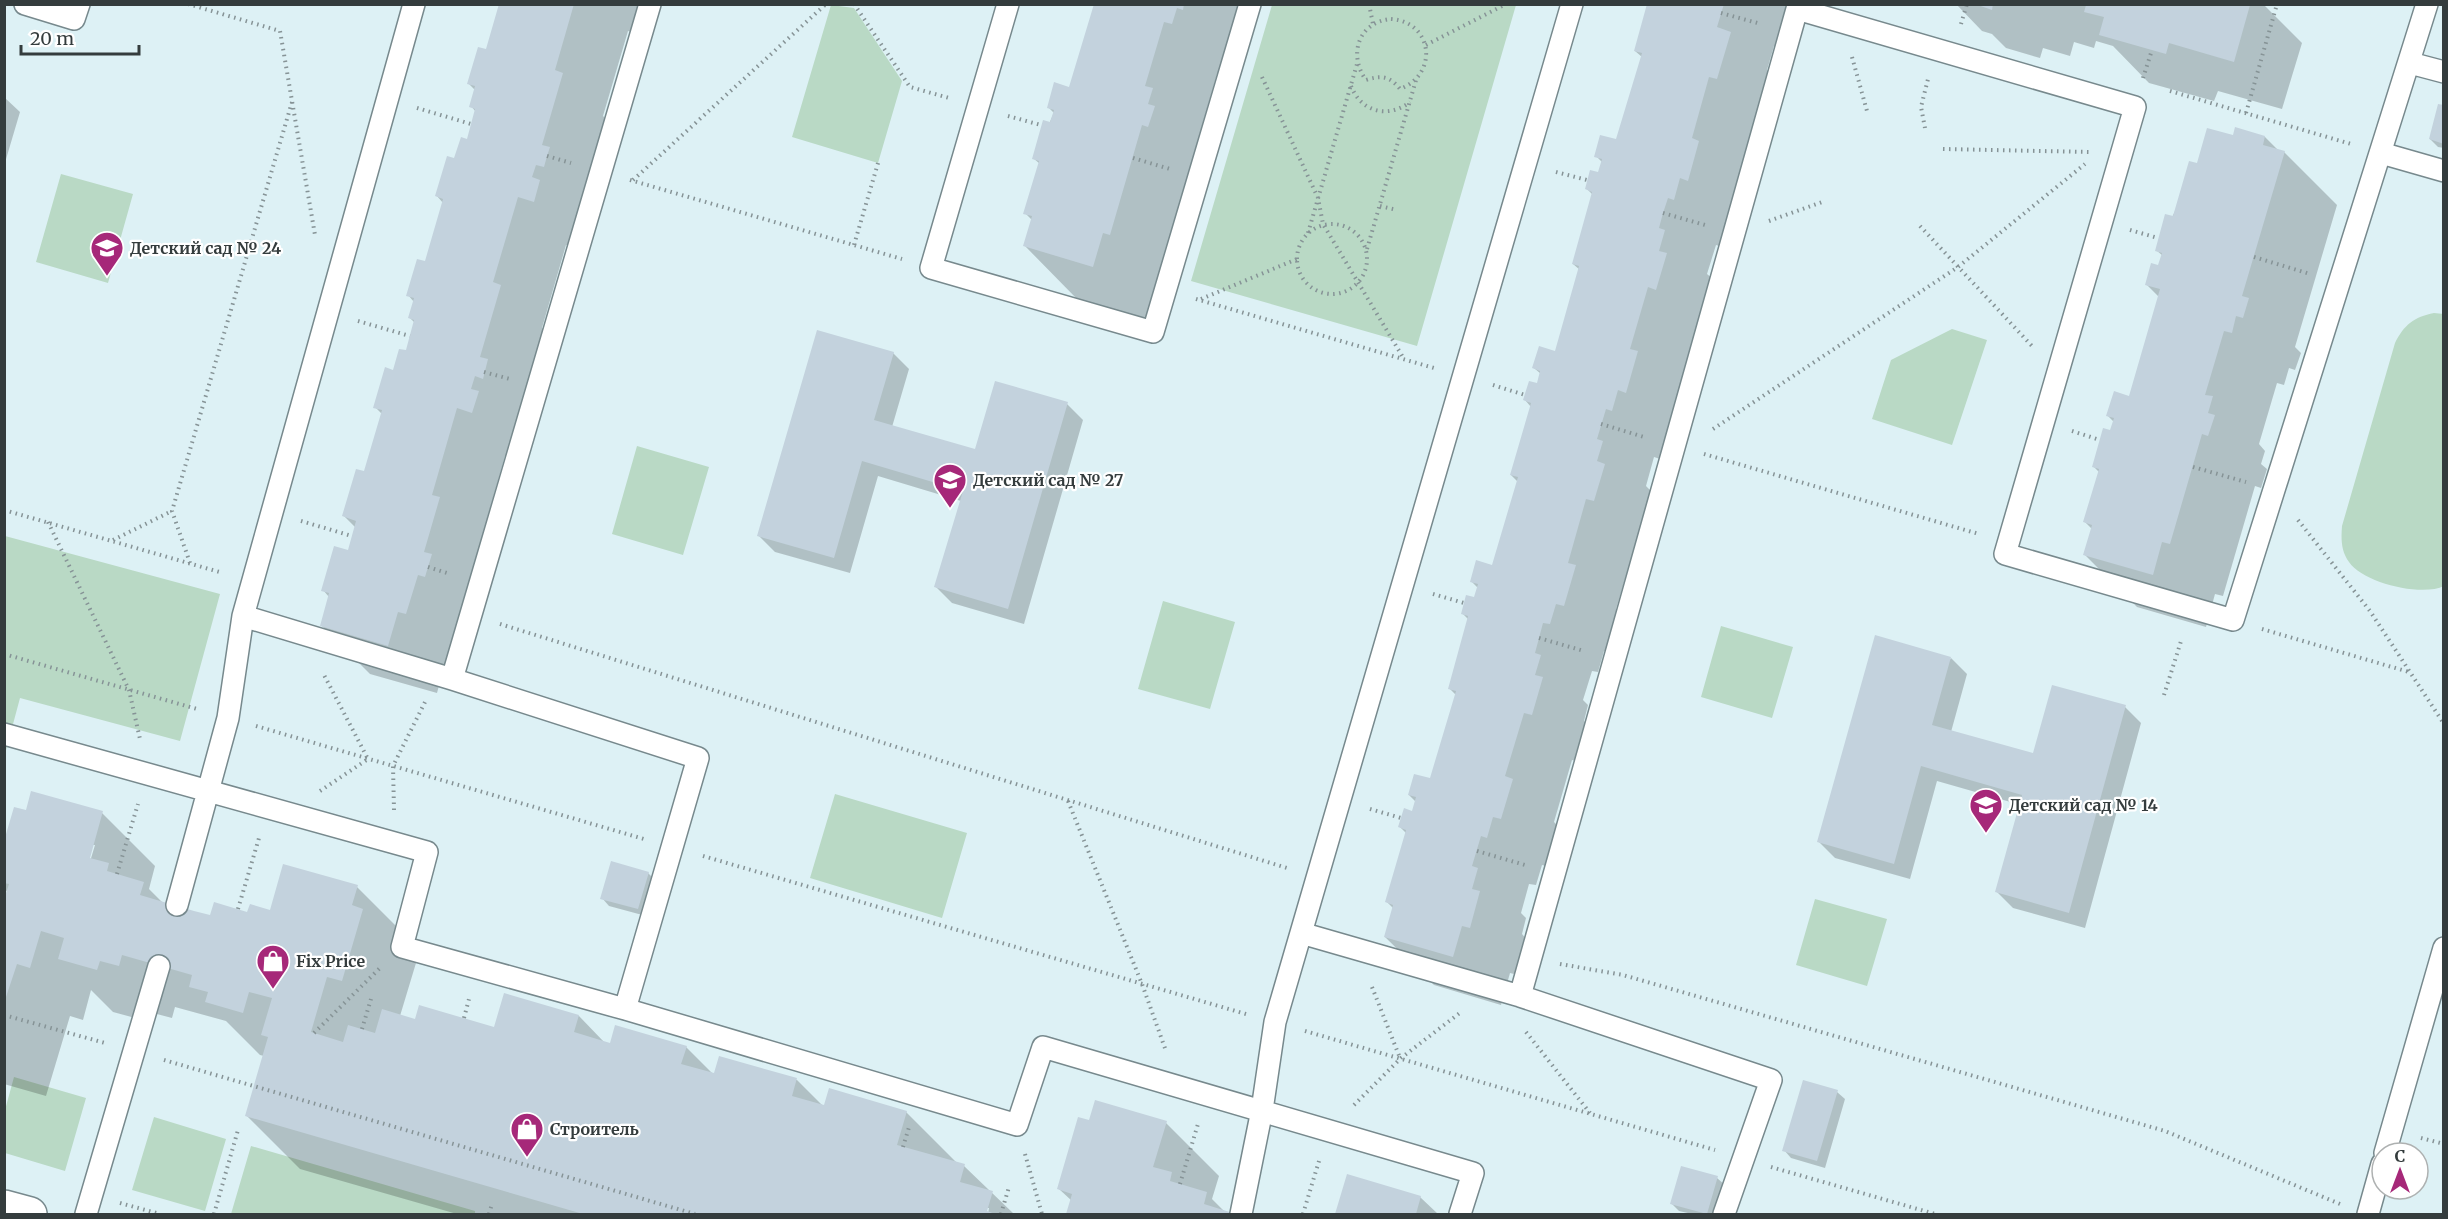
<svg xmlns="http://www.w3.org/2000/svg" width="2448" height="1219" viewBox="0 0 2448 1219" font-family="Merriweather,serif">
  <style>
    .green { fill: #b9d9c5 }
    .shadow { fill: #0003; fill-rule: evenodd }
    .building { fill: #c3d2dd }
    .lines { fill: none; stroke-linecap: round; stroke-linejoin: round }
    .service-casing { stroke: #77898d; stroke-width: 24 }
    .minor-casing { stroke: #77898d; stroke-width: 36 }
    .path { stroke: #869396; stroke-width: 4; stroke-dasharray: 1.5 4.5; stroke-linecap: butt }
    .service { stroke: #fff; stroke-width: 21 }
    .minor { stroke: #fff; stroke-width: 33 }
    .labels { text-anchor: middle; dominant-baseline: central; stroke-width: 4.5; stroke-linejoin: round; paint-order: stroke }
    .poi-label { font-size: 16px; font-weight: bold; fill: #343c3d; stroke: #fff; text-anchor: start }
  </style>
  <rect width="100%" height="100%" fill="#ddf1f5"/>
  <path class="green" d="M831,5L854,8L902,81L878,163L792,137Z
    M1272,5H1516L1417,346L1191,281Z
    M61,174L133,194L108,283L36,262Z
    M2434,313L2444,314V586C2422,597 2363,583 2349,562C2341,551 2341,539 2342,526L2395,343C2404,325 2414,317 2434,313Z
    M1952,329L1987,340L1952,445L1872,419L1891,360Z
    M637,446L709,467L683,555L612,534Z
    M5,536L220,594L180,741L20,698L5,754Z
    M1163,601L1235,622L1210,709L1138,689Z
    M1721,626L1793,647L1772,718L1701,697Z
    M835,794L967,833L942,918L810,878Z
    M1815,899L1887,919L1867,986L1796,965Z
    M14,1077L86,1098L65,1171L5,1153V1110Z
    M154,1117L226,1139L205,1211L132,1190Z
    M251,1146L475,1211V1214H231Z"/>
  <path class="shadow" d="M501,4H645L644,35L628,31L603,116L610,123L582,249L566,245L542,328L549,334L521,461L505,456L481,540L488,547L454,661L446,659L437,693L370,674L321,625L329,597L323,590L349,552L356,528L344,516L365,473L382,414L375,407L407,352L415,323L410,318L414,302L408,295L426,262L443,203L437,196L468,141L476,112L471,106L476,91L469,84L487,51Z
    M1095,4H1245L1225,76L1217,74L1199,136L1205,142L1163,287L1155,286L1146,319L1077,299L1025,246L1032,220L1025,213L1040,164L1033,158L1054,113L1048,107L1070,89Z
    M1649,4H1798L1788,50L1774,46L1767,70L1779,82L1722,247L1716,245L1707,274L1713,279L1660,459L1654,457L1646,486L1651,491L1646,507L1653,514L1643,549L1635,546L1616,609L1623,615L1612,653L1604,651L1598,672L1592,671L1583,700L1588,705L1584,721L1590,727L1580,762L1572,760L1554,822L1561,829L1550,867L1542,865L1536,885L1529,884L1521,913L1526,918L1522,934L1528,941L1518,975L1510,973L1501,1005L1434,985L1385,937L1394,909L1387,902L1407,834L1400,827L1413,813L1416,802L1409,795L1431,780L1456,695L1449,688L1469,620L1462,613L1475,599L1478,588L1472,582L1493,567L1518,482L1511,475L1531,407L1525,400L1538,385L1541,374L1534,368L1556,353L1580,270L1573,264L1593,195L1587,189L1599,174L1603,163L1596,156L1617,141L1642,57L1635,51Z
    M1956,4H2263L2302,43L2282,109L2218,91L2214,101L2149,83L2113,46L2096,41L2094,48L2074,42L2070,56L2043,48L2040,58L2006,48L1992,34L1982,31Z
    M4,97L20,112L4,166Z
    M2444,107V148L2438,147L2430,139Z
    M2236,129L2265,137L2278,150L2284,152L2337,205L2295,347L2301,353L2295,370L2289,368L2284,385L2277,383L2259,444L2265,451L2261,464L2267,469L2261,488L2255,486L2223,596L2215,594L2206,627L2137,607L2084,554L2092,529L2085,522L2100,473L2093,466L2111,432L2114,422L2108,416L2130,398L2159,297L2146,284L2159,266L2163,256L2156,250L2198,164L2234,137Z
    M893,353L909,369L892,427L976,451L1067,404L1083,420L1024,624L952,603L936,587L961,501L878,476L850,573L775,552L759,536Z
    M1951,658L1967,674L1951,732L2035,755L2125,707L2141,723L2085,928L2013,908L1997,892L2021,805L1937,781L1910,879L1835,858L1819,842Z
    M27,812L102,813L155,866L149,889L163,903L211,917L271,912L357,887L410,940L406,953L416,963L400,1016L416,1021L495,1029L579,1016L605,1043L686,1047L713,1074L715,1075L720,1058L797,1080L823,1106L906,1112L958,1164L964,1166L1014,1214H988L989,1208H986L985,1214H457L300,1169L247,1116L264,1056L260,1055L226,1021L175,1007L172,1018L153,1013L150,1022L113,1012L91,990L83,1020L70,1016L46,1096L4,1084V904L8,892L4,889V846ZM92,845H95L89,865L86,864Z
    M648,873L656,881L646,916L609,906L602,898Z
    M1837,1092L1845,1099L1825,1168L1791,1158L1784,1150Z
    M1090,1122L1166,1123L1219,1176L1212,1199L1226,1213L1233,1214H1068L1072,1201L1059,1189Z
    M1348,1176L1420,1197L1438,1214H1336Z
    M1717,1178L1725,1185L1717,1214H1692L1679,1211L1671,1203Z"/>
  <path class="building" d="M499,4H574L555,70L563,73L542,145L550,147L547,156L544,167L536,165L532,177L540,180L534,202L518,197L493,282L501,285L480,357L488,359L483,379L475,376L471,389L479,391L472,413L457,408L432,495L440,497L424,552L432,554L428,567L425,577L418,575L406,614L398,612L388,646L320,626L329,593L321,591L334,546L348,550L356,521L342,516L356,469L364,471L382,410L373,408L385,367L393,370L399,349L406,350L414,320L408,318L414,298L406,296L417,259L425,261L443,199L435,196L447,156L454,158L461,137L467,139L475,109L469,107L475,86L467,84L478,47L486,49Z
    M1094,4H1184L1183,10L1177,8L1172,24L1164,22L1145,86L1153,88L1148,104L1155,106L1148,127L1142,125L1110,235L1103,233L1093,267L1023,246L1032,216L1023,214L1039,161L1032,159L1043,120L1050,122L1054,110L1047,108L1054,82L1069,87Z
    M1647,4H1724L1717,27L1731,32L1717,79L1709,77L1692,138L1699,141L1688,181L1680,178L1674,200L1668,198L1663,213L1659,228L1665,230L1659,251L1667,253L1656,290L1648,287L1630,349L1638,351L1626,393L1618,390L1612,411L1606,409L1597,439L1603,441L1597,461L1605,464L1594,501L1586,499L1568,563L1576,565L1564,606L1556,604L1550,624L1543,623L1535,653L1541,655L1535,675L1543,677L1532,715L1524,713L1505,776L1513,779L1501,819L1493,817L1487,838L1481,836L1472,866L1478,868L1472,889L1480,891L1470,928L1462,926L1453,957L1384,937L1393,905L1385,902L1406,830L1398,827L1404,808L1412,811L1416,797L1408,795L1414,774L1430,778L1456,691L1448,689L1468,616L1461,614L1466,595L1474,597L1478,584L1470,582L1476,560L1492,565L1518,477L1510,475L1531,403L1523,400L1529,381L1537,383L1540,371L1532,368L1539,346L1555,351L1579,266L1572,264L1592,192L1585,189L1590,170L1598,172L1602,159L1594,157L1600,135L1616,139L1642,53L1634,51Z
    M1975,4H1993L1992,10Z
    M2086,5H2250L2234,62L2169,43L2166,54L2099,35L2104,17L2084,12Z
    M2438,104L2444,105V144L2429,139Z
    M2235,127L2265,136L2263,145L2285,151L2242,296L2249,298L2243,318L2236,316L2232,333L2224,331L2205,395L2213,396L2208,413L2215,415L2208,436L2202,434L2170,544L2162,542L2153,575L2083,555L2092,525L2083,522L2099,469L2092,467L2103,428L2110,430L2114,418L2106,416L2114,391L2129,396L2160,289L2145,285L2151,263L2158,265L2162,253L2155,251L2165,214L2173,216L2189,161L2197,163L2207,128L2233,135Z
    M817,330L894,352L874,420L975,449L995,381L1068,402L1008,609L934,587L963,491L862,461L834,558L757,536Z
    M1875,635L1951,657L1932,725L2033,753L2052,685L2126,705L2069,913L1995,892L2022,795L1921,766L1894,864L1817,842Z
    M31,791L103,811L90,858L109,863L107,871L144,882L140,895L194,911L210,915L214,902L247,912L250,904L270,910L283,864L358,885L352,905L363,909L342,981L327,977L311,1032L343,1042L348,1025L375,1033L382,1009L415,1019L419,1005L494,1027L504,993L579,1015L574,1032L610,1043L615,1025L687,1046L681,1064L714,1073L719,1056L797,1078L792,1096L824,1105L829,1088L907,1111L897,1145L965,1164L960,1182L993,1191L987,1211L995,1214H583L245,1116L268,1037L261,1035L272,998L249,992L243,1013L205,1002L208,992L189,987L192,975L122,955L119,966L100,961L97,970L58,959L64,938L41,931L30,968L17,964L4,1003V899L9,884L4,883V841L14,807L26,810Z
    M611,861L649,872L638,909L600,899Z
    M1803,1080L1838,1090L1817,1161L1782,1151Z
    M1095,1100L1167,1121L1153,1167L1172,1172L1170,1181L1207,1192L1204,1204L1236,1214H1066L1072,1194L1057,1189L1078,1117L1089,1120Z
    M1681,1166L1718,1176L1707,1214L1670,1204Z
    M1347,1174L1421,1196L1416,1214H1335Z"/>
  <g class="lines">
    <g class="service-casing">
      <path id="service" d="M25,4L74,19L79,4
        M1008,4L931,268L1153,332L1250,4
        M2410,63L2444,72
        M2381,153L2444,171
        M243,616L452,679L698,758L625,1009
        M452,679L650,4
        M4,734L427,852L402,947L625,1009L1017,1125L1043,1047L1473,1173L1460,1214
        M177,905L228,718L243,616L414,4
        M1301,933L1520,996L1771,1080L1724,1214
        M1520,996L1797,9L2135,107L2005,554L2233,620L2427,4
        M2385,1153L2444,948
        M86,1214L159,966
        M1241,1214L1262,1110L1275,1022L1572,4
        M2368,1214L2382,1164"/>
    </g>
    <g class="minor-casing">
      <path id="minor" d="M4,1207L30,1214"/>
    </g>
    <path class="path" d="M188,4L280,31L315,235
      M854,4L910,87L949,98
      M1369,4L1373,24
      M1721,13L1761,24
      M1391,19C1433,22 1439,74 1400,89C1390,76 1381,75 1366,80C1348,55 1358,22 1391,19Z
      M1961,24L1967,4
      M1426,45L1506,4
      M1852,57L1867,111
      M1262,77L1318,198L1323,224L1404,359
      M2143,78L2152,50
      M1351,86C1361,112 1388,119 1410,102
      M2170,91L2351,144
      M417,108L471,124
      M2246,113L2277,4
      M1008,116L1041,125
      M1925,128L1921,107L1928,79
      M1943,149L2089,152
      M547,156L571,163
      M1133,158L1170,169
      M1556,172L1587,180
      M630,180L902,259
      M633,180L826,4
      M1380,206L1397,210
      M1663,213L1705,225
      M1769,221L1822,202
      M1297 259a35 35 0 1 1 70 0a35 35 0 1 1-70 0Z
      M1920,226L2032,346
      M2130,230L2158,238
      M1308,233L1357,64
      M854,245L878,163
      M1367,249L1416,80
      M2254,257L2310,274
      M1196,299L1434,368
      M1201,299L1297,259
      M358,321L410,336
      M484,372L510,379
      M1493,385L1525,395
      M1601,424L1644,437
      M1713,429L1958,267L2085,164
      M2072,431L2100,440
      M1704,454L1979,534
      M2193,467L2246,482
      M4,510L223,573
      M2298,520L2370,611L2444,724
      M301,521L352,536
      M48,522L129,690L140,739
      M113,540L172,511
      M190,563L172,511L292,102
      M428,567L450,574
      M1433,594L1464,603
      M500,624L1287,868
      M2262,629L2409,672
      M1539,638L1584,651
      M4,654L197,709
      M2164,695L2182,638
      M256,726L644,839
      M320,791L368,759L323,673
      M1068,801L1142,984L1166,1051
      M1370,809L1401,818
      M394,810L393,766L425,702
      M1477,851L1525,865
      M703,856L1246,1014
      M117,874L138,804
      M238,909L259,838
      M1560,964L1623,975L2165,1131L2340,1204
      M1372,987L1400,1058
      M4,1015L105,1043
      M464,1018L469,999
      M362,1029L371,999
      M1305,1031L1715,1150
      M1526,1032L1590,1113
      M314,1033L380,968
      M164,1060L695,1214
      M1354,1105L1401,1058L1461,1012
      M2421,1138L2444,1144
      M903,1147L910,1124
      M1025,1154L1042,1214
      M1771,1167L1935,1214
      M1180,1184L1198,1124
      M120,1203L160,1214
      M214,1214L238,1130
      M489,1214L492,1204
      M1001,1214L1009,1187
      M1303,1214L1319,1161"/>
    <use href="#service" class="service"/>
    <use href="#minor" class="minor"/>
  </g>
  <defs>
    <g id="school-pin" transform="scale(1.725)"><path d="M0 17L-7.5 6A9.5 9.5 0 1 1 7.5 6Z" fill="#a62879" stroke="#fff"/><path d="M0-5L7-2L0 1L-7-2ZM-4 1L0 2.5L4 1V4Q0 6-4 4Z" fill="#fff"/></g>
    <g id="shop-pin" transform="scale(1.725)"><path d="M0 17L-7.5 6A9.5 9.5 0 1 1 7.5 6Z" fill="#a62879" stroke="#fff"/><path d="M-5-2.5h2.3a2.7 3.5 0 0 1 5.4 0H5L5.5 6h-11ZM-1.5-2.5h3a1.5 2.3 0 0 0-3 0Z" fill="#fff"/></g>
  </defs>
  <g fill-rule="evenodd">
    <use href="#school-pin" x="107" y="248"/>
    <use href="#school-pin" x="950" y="480"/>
    <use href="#school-pin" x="1986" y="805"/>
    <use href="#shop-pin" x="273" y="961"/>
    <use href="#shop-pin" x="527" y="1129"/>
  </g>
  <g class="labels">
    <g class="poi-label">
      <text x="130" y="248">Детский сад № 24</text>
      <text x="973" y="480">Детский сад № 27</text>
      <text x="2009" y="805">Детский сад № 14</text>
      <text x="296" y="961">Fix Price</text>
      <text x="550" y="1129">Строитель</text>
    </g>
  </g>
  <rect width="2448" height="1219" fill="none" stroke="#343c3d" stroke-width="12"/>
  <g transform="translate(2400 1171)"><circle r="28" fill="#ffffff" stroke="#aeb1b1" stroke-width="1.5"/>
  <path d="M0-4.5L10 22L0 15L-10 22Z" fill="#a62879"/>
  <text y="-9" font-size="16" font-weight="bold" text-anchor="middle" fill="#343c3d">С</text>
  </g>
  <path d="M21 45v9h118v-9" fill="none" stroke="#343c3d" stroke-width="3"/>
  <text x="30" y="45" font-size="18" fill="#343c3d" stroke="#ffffff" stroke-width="4.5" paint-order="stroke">20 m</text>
</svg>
